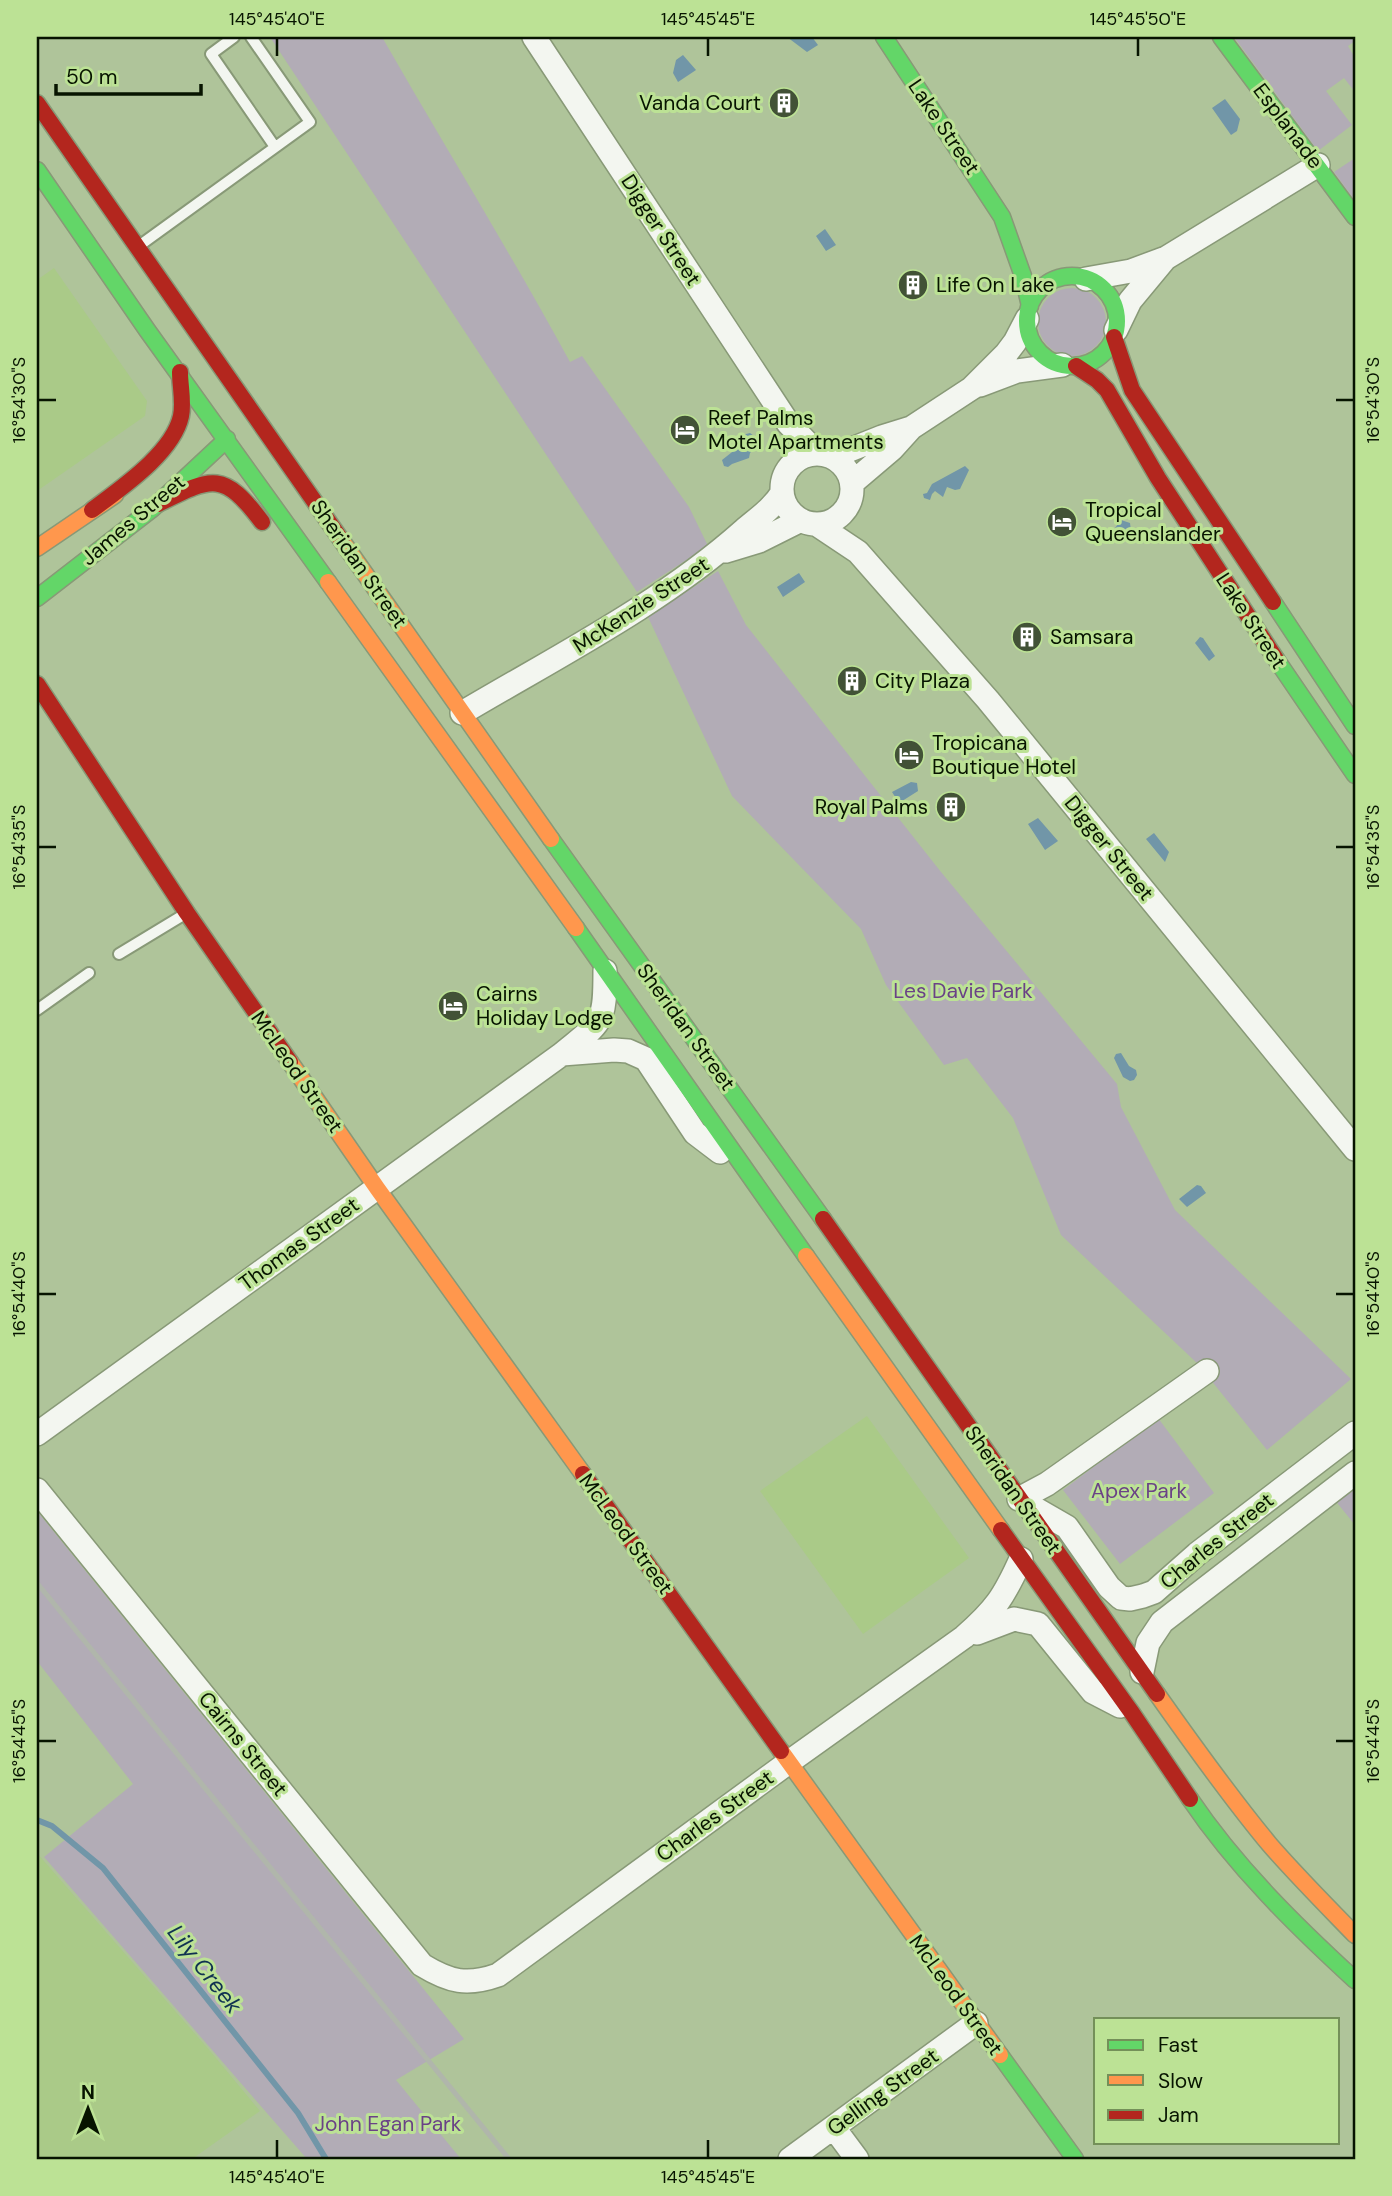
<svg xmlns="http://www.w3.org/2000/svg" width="1392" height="2196" viewBox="0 0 1392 2196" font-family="'DM Sans',sans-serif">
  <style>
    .built { fill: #aaca88 }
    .green { fill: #b2acb6 }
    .water { fill: #7196a8 }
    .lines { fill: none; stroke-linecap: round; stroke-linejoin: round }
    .stream { stroke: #7196a8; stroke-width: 6 }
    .lane-casing { stroke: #897; stroke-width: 14 }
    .street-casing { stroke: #897; stroke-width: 26 }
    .fast-casing { stroke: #897; stroke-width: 19 }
    .slow-casing { stroke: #897; stroke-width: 19 }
    .jam-casing { stroke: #897; stroke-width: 19 }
    .lane { stroke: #f3f6f0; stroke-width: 10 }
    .street { stroke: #f3f6f0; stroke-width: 23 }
    .fast { stroke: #63d668; stroke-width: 16 }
    .slow { stroke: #ff974d; stroke-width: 16 }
    .jam { stroke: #b3261e; stroke-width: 16 }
    .rail { stroke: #b0b6ab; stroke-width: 5 }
    .ticks { fill: none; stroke: #071400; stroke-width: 2.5 }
    .labels { text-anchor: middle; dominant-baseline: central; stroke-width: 6; stroke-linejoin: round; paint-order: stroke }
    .poi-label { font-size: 21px; fill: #071400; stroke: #bce295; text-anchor: start }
    .street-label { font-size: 21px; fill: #071400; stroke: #bce295 }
    .park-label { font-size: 21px; fill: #6a4286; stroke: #bce295 }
    .water-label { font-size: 23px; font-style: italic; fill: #103151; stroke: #bce295 }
    .neatline { fill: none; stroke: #071400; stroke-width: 2.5 }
    .ticks-label { font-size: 18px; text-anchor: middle; fill: #071400 }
  </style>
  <rect width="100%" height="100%" fill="#afc49a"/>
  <path class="built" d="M54,268L147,401L145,416L37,491V280Z
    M867,1416L969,1558L863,1634L760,1491Z
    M37,1853L211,2052L260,2111L192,2159H37Z"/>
  <path class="green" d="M270,37H382C444,145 510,252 570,362L582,356L689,507L708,546L637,592Z
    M1234,37H1355V41L1348,46L1355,58V92L1344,78L1326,91L1352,125L1318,151Z
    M1355,158V201L1334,172Z
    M1038 322a34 34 0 1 1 68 0a34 34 0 1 1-68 0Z
    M718,571L746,625L941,872L1117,1084L1121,1107L1175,1210L1351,1379L1267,1450L1198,1364L1061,1235L1013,1118L967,1058L944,1065L886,985L861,929L732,796L648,617Z
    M1158,1418L1214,1493L1120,1564L1063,1490Z
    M1355,1483V1525L1334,1499Z
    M37,1511L464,2039L396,2080L461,2159H307L44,1857L133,1784L37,1661Z"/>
  <path class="water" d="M787,37H812L818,45L807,52Z
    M683,55L696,70L678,82L673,73L676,60Z
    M1225,99L1240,119L1237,131L1231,135L1212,108Z
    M825,229L836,245L826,251L816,236Z
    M750,433L758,439V444L750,453L749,458L732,464L728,467L724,466L722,460L741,445L746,434Z
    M965,466L969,470L960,489L955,490L947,487L943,497L935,491L932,494L930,500L924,498L923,494L927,493L932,484Z
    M1121,520L1130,523L1131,531L1110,543H1106L1104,534L1112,532Z
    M799,573L805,582L783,597L777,587Z
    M1200,637L1203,638L1215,656L1209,661L1195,643Z
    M911,782L917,783L918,791L899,803L892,792Z
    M1038,818L1058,841L1045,850L1028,824Z
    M1154,833L1169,852L1165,862L1146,839Z
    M1121,1053L1129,1066L1136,1070L1137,1075L1134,1080L1130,1081L1123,1077L1114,1058L1116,1054Z
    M1197,1185L1201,1186L1206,1193L1187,1207L1179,1199Z"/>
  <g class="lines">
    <path class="stream" d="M37,1820L52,1826L103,1868L298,2113L326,2159"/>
    <g class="lane-casing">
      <path id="lane" d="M234,37L211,54L275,147
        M143,243L310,122L251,37
        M119,954L185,914
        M37,1010L89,973"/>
    </g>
    <g class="street-casing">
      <path id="street" d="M534,37L788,423L818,454
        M1086,279L1131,271L1166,258L1318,165
        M1116,330L1130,301L1164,260
        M980,385L1017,371L1062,365
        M782 489a35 35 0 1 1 70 0a35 35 0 1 1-70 0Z
        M832,457L882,437L911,428
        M852,483L892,449L911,428L972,388L1006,354L1015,342L1027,319
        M816,524L858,552L988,700L1355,1149
        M726,551L759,541L801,520
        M462,713C558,656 661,604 744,530C758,518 772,509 782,493
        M562,1054L614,1050L628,1051L646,1059L695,1133L720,1152
        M37,1434L562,1054C602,1021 605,1025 605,971
        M37,1490L422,1965C450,1982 467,1986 498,1975L789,1762L964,1637C995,1610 1004,1597 1021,1559
        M1019,1499L1047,1484L1207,1371
        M1034,1508L1067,1527L1109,1587L1121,1598L1130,1599L1143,1596L1154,1592L1197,1554L1355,1433
        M977,1633L1014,1619L1038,1624L1093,1692L1120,1706
        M1142,1672L1148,1643L1162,1622L1355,1473
        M834,2128L857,2159
        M790,2159L976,2023"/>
    </g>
    <g class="fast-casing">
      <path id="fast" d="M884,37L1002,217L1023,276L1030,306
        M1221,37L1355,217
        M37,170L147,330L328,582
        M1027 321a45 45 0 1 1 90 0a45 45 0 1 1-90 0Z
        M37,598L152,509L227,439
        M1273,602L1355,726
        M1276,659L1355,775
        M551,839L823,1219
        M576,928L806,1256
        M1190,1799C1236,1867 1295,1925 1355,1980
        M1000,2055L1075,2159"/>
    </g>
    <g class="slow-casing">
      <path id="slow" d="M342,541L551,839
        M37,548L115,495
        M328,582L576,928
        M290,1062L377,1188L583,1474
        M806,1256L1001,1530
        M1157,1694C1193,1745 1230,1797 1270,1845C1297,1876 1326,1905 1355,1935
        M781,1751L1000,2055"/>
    </g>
    <g class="jam-casing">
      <path id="jam" d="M37,103L342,541
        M1114,337L1132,390L1273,602
        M1076,366L1097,380L1107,390L1158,478L1276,659
        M158,504C212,477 223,470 262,522
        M92,510C121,488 173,453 181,416C184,402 180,386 180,372
        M37,684L187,913L290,1062
        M823,1219L1157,1694
        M583,1474L781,1751
        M1001,1530L1132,1713L1190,1799"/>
    </g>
    <use href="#lane" class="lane"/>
    <use href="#street" class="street"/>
    <use href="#fast" class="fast"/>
    <use href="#slow" class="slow"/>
    <use href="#jam" class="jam"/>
    <path class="rail" d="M37,1583L509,2159"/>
  </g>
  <path class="ticks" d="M277,38V56M708,38V56M1138,38V56M38,400H56M1336,400H1354M38,847H56M1336,847H1354M38,1294H56M1336,1294H1354M38,1741H56M1336,1741H1354M277,2140V2158M708,2140V2158"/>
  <defs>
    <g id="building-disc" transform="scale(1.575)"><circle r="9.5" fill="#425236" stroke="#bce295"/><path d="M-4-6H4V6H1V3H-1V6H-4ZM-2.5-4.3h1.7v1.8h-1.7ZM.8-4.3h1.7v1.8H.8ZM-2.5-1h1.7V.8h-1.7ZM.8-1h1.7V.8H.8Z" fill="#fff"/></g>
    <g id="hotel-disc" transform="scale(1.575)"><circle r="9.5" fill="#425236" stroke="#bce295"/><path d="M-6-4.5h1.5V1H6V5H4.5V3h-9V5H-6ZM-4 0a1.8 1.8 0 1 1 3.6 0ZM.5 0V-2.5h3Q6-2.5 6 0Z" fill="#fff"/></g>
  </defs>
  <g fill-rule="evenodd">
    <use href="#building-disc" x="784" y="103"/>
    <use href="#building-disc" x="913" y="285"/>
    <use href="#hotel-disc" x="685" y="430"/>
    <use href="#hotel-disc" x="1062" y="522"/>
    <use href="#building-disc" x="1027" y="637"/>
    <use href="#building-disc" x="852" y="681"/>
    <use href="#hotel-disc" x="909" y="755"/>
    <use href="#building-disc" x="951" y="807"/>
    <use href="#hotel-disc" x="453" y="1006"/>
  </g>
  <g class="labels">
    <g class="poi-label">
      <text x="761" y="103" text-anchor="end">Vanda Court</text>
      <text x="936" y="285">Life On Lake</text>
      <text x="708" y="418">Reef Palms<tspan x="708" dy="24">Motel Apartments</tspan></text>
      <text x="1085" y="510">Tropical<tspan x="1085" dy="24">Queenslander</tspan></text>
      <text x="1050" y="637">Samsara</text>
      <text x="875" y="681">City Plaza</text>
      <text x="932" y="743">Tropicana<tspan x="932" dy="24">Boutique Hotel</tspan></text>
      <text x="928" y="807" text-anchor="end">Royal Palms</text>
      <text x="476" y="994">Cairns<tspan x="476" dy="24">Holiday Lodge</tspan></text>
    </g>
    <g class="street-label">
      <text transform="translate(1288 126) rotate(53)">Esplanade</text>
      <text transform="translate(944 127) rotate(56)">Lake Street</text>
      <text transform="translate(661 230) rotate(57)">Digger Street</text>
      <text transform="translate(133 520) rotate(-40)">James Street</text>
      <text transform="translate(359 564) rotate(55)">Sheridan Street</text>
      <text transform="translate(641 605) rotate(-33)">McKenzie Street</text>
      <text transform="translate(1251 621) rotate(57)">Lake Street</text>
      <text transform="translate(1109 848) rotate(51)">Digger Street</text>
      <text transform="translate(686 1027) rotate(54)">Sheridan Street</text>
      <text transform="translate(297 1072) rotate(55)">McLeod Street</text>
      <text transform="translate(299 1244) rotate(-36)">Thomas Street</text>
      <text transform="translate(1013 1490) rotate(55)">Sheridan Street</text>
      <text transform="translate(626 1534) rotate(54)">McLeod Street</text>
      <text transform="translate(1217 1541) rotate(-39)">Charles Street</text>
      <text transform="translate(243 1744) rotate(51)">Cairns Street</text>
      <text transform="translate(715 1816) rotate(-36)">Charles Street</text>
      <text transform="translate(956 1995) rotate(54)">McLeod Street</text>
      <text transform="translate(883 2092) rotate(-36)">Gelling Street</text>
    </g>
    <g class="park-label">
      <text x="963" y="991">Les Davie Park</text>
      <text x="1139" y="1491">Apex Park</text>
      <text x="388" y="2124">John Egan Park</text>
    </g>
    <g class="water-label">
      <text transform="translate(205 1969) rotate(52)">Lily Creek</text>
    </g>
  </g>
  <rect width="1392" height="2196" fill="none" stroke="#bce295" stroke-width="77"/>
  <rect x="1094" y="2018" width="245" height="126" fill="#bce295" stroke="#749059" stroke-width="2"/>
  <rect x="1108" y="2040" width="35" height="10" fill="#63d668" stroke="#749059" stroke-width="2"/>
  <text x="1158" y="2052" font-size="21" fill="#071400">Fast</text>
  <rect x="1108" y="2075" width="35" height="10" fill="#ff974d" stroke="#749059" stroke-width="2"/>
  <text x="1158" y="2088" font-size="21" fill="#071400">Slow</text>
  <rect x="1108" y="2110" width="35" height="10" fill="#b3261e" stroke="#749059" stroke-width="2"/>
  <text x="1158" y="2122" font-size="21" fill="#071400">Jam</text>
  <g transform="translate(88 2109)" stroke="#bce295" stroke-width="5" paint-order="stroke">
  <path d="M0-5L12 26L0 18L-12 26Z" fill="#071400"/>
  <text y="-10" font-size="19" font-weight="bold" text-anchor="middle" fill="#071400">N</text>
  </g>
  <path d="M56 84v10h145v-10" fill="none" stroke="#071400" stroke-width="3.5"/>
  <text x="66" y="84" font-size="21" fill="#071400" stroke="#bce295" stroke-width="5" paint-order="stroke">50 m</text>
  <rect x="38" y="38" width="1316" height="2120" class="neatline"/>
  <g class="ticks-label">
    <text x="277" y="25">145°45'40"E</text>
    <text x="708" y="25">145°45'45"E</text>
    <text x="1138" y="25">145°45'50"E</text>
    <text transform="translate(19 400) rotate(-90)" y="6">16°54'30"S</text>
    <text transform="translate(1373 400) rotate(-90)" y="6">16°54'30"S</text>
    <text transform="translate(19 847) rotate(-90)" y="6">16°54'35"S</text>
    <text transform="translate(1373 847) rotate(-90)" y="6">16°54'35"S</text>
    <text transform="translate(19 1294) rotate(-90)" y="6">16°54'40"S</text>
    <text transform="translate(1373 1294) rotate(-90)" y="6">16°54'40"S</text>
    <text transform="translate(19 1741) rotate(-90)" y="6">16°54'45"S</text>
    <text transform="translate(1373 1741) rotate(-90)" y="6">16°54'45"S</text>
    <text x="277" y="2183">145°45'40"E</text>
    <text x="708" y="2183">145°45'45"E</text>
  </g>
</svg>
